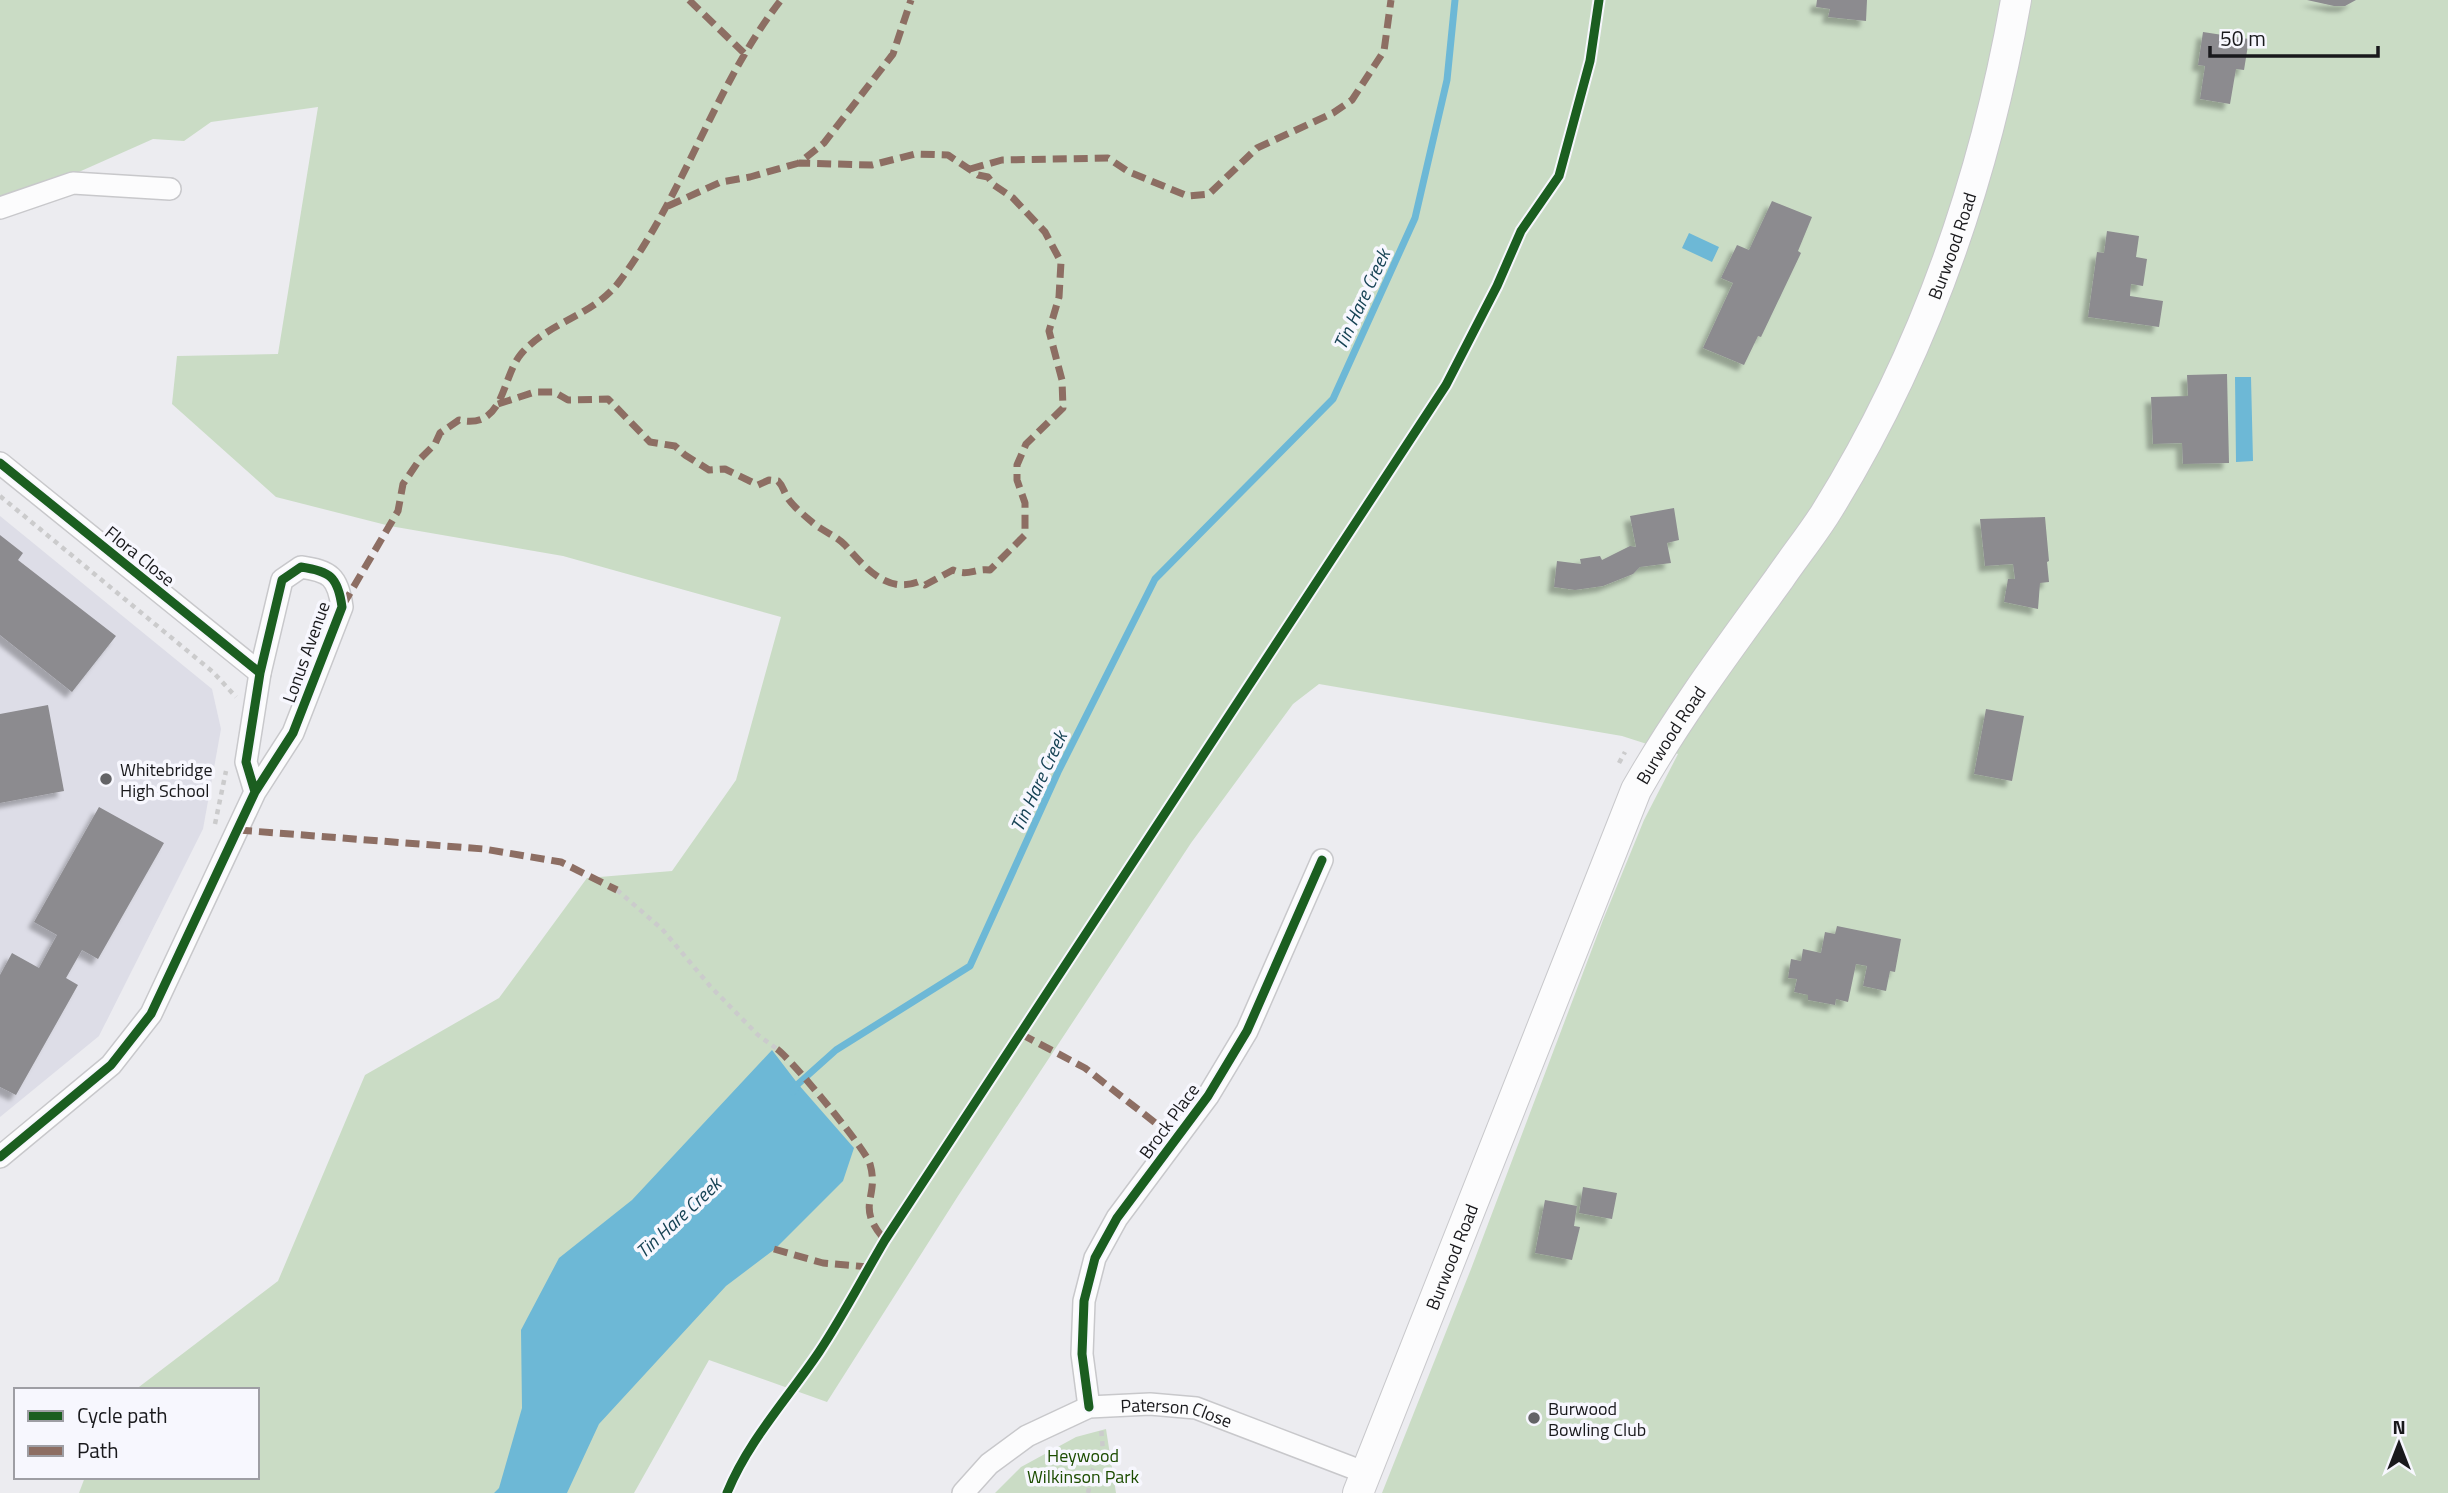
<svg xmlns="http://www.w3.org/2000/svg" width="2448" height="1493" viewBox="0 0 2448 1493" font-family="'Titillium Web',sans-serif">
  <style>
    .built { fill: #dddde7 }
    .green { fill: #cadcc5 }
    .water { fill: #6db8d6 }
    .lines { fill: none; stroke-linecap: round; stroke-linejoin: round }
    .stream { stroke: #6db8d6; stroke-width: 7 }
    .building { fill: #8c8b8f; filter: url(#shadow) }
    .minor-casing { stroke: #c8c8cb; stroke-width: 24 }
    .secondary-casing { stroke: #c8c8cb; stroke-width: 32 }
    .path { stroke: #cbcbcc; stroke-width: 4.5; stroke-dasharray: 5 5; stroke-linecap: butt }
    .minor { stroke: #fcfcfd; stroke-width: 21 }
    .secondary { stroke: #fcfcfd; stroke-width: 30 }
    .quiet { stroke: #8d6e63; stroke-width: 7; stroke-dasharray: 14 7; stroke-linecap: butt }
    .cycleway-casing { stroke: #f7f7fe; stroke-width: 13 }
    .cycleway { stroke: #1b5e20; stroke-width: 9 }
    .poi-dot { fill: #636366; stroke: #f7f7fe; stroke-width: 2.5 }
    .labels { text-anchor: middle; dominant-baseline: central; stroke-width: 7; stroke-linejoin: round; paint-order: stroke }
    .street-label { font-size: 18px; fill: #19191c; stroke: #f7f7fe }
    .poi-label { font-size: 18px; fill: #19191c; stroke: #f7f7fe; text-anchor: start }
    .park-label { font-size: 18px; fill: #1c4c00; stroke: #f7f7fe }
    .water-label { font-size: 19px; font-style: italic; fill: #174355; stroke: #f7f7fe }
  </style>
  <defs>
    <filter id="shadow"><feDropShadow dx="-6" dy="6" stdDeviation="2" flood-color="#0004"/></filter>
  </defs>
  <rect width="100%" height="100%" fill="#ececf0"/>
  <path class="built" d="M0,516L212,689L221,729L203,829L99,1036L0,1117Z"/>
  <path class="green" d="M0,0H2448V1493H1382L1471,1269L1603,920L1644,820L1678,754L1622,736L1319,684L1293,704L1191,843L958,1196L827,1402L709,1360L634,1493H79L85,1477H257V1390H135L278,1281L365,1075L499,998L587,878L672,871L736,780L781,617L563,556L390,526L276,497L172,404L177,356L278,354L318,107L211,122L184,141L153,139L0,207Z
    M1106,1429L1116,1493H995L1021,1467L1076,1437Z"/>
  <path class="water" d="M1689,233L1719,247L1712,262L1682,248Z
    M2235,377H2251L2253,461L2236,462Z
    M772,1050L798,1084L854,1148L843,1181L775,1249L726,1286L599,1424L567,1493H494L499,1488L522,1408L521,1330L559,1258L632,1200Z"/>
  <g class="lines">
    <path class="stream" d="M793,1092L798,1084L836,1050L970,966L1058,772L1155,579L1333,399L1415,218L1447,80L1455,0"/>
  </g>
  <path class="building" d="M1817,0H1867L1866,21L1828,17L1830,9L1816,7Z
    M2307,0H2356L2345,6H2334Z
    M2203,32L2249,39L2244,70L2236,69L2230,104L2200,99L2205,66L2198,65Z
    M1772,201L1812,217L1798,251L1801,253L1761,337L1758,336L1744,365L1703,348L1733,283L1721,278L1737,245L1749,250Z
    M2107,231L2139,236L2136,257L2147,259L2143,286L2131,284L2130,296L2163,301L2159,327L2088,317L2097,252L2104,253Z
    M2227,374L2229,463L2183,464L2182,443L2153,444L2151,397L2188,396L2187,375Z
    M1674,508L1679,540L1667,543L1671,563L1640,567L1633,574L1603,586L1575,590L1554,587L1557,561L1581,564L1580,559L1600,556L1602,560L1630,546L1636,547L1630,516Z
    M2045,517L2049,561L2047,562L2049,582L2040,583L2038,609L2004,602L2008,579H2015L2013,564L1985,566L1980,519Z
    M0,535L23,553L18,560L116,636L72,692L0,635Z
    M48,705L64,791L0,803V714Z
    M1986,709L2024,716L2012,781L1974,774Z
    M99,807L164,843L98,959L82,950L66,978L78,985L16,1095L0,1087V975L12,953L39,968L57,935L34,922Z
    M1837,926L1901,939L1895,972L1890,971L1886,991L1863,986L1867,966L1856,964L1848,1002L1836,999L1835,1005L1808,1000V995L1794,992L1797,979L1788,978L1791,959L1801,961L1803,949L1821,953L1825,932L1835,934Z
    M1583,1187L1617,1193L1612,1219L1579,1213Z
    M1545,1200L1577,1206L1574,1226L1580,1227L1572,1260L1535,1253Z"/>
  <g class="lines">
    <g class="minor-casing">
      <g id="minor">
        <path d="M0,208L73,183L170,189"/>
        <path d="M0,463L260,673"/>
        <path d="M0,1157L111,1065L151,1014L255,792L293,733L342,607C338,577 330,571 301,567L282,580L260,673L246,762L255,792"/>
        <path d="M1089,1407L1082,1354L1084,1301L1095,1258L1117,1218L1208,1096L1247,1031L1322,860"/>
        <path id="s1" d="M963,1493L989,1464L1027,1436L1089,1407L1150,1404L1196,1408L1366,1473"/>
      </g>
    </g>
    <g class="secondary-casing">
      <g id="secondary">
        <path id="s2" d="M1358,1493L1636,790C1678,716 1729,648 1779,579C1794,557 1811,536 1825,514C1923,357 1984,182 2016,0"/>
      </g>
    </g>
    <path class="path" d="M0,496L213,672L236,697
      M1619,763L1625,752
      M215,824L226,771
      M617,890L662,929L710,986L758,1035L777,1049
      M1088,1493L1093,1469L1103,1451L1101,1427"/>
    <use href="#minor" class="minor"/>
    <use href="#secondary" class="secondary"/>
    <path class="quiet" d="M689,0L744,53
      M970,169L1002,160L1108,158L1129,172L1188,196L1209,194L1257,148L1333,113L1352,100L1384,51L1391,0
      M668,206L721,182L750,177L799,163L824,143L893,54L911,0
      M498,404L535,392H554L568,400L608,399L650,442L675,446L685,455L709,470L725,469L758,485L769,480L778,481C783,486 783,489 786,495C790,504 805,516 813,523C823,531 836,536 845,545C864,566 886,594 918,582L925,585L953,570C969,577 974,568 990,570L1025,535V503L1017,480V465L1026,444L1063,408L1062,380L1049,331L1059,297L1061,262L1045,232L1013,198L994,185L988,177L978,175L948,155L915,154L872,165L799,163
      M343,605L398,511L403,484L420,459L435,444L440,433L459,420C505,430 501,378 521,354C548,322 593,316 619,282C685,194 714,86 781,0
      M238,830L484,849L561,862L617,890
      M1021,1034L1085,1068L1176,1139
      M777,1049C791,1059 866,1149 870,1164C880,1199 854,1205 885,1240
      M774,1249L823,1263L869,1267"/>
    <g class="cycleway-casing">
      <path id="cycleway" d="M0,463L260,673
        M0,1157L111,1065L151,1014L255,792L293,733L342,607C338,577 330,571 301,567L282,580L260,673L246,762L255,792
        M1089,1407L1082,1354L1084,1301L1095,1258L1117,1218L1208,1096L1247,1031L1322,860
        M727,1493C748,1441 788,1398 819,1352C843,1316 863,1277 885,1240L1446,385L1497,286L1521,231L1559,176L1590,61L1599,0"/>
    </g>
    <use href="#cycleway" class="cycleway"/>
  </g>
  <g class="poi-dot">
    <circle cx="106" cy="779" r="7"/>
    <circle cx="1534" cy="1418" r="7"/>
  </g>
  <g class="labels">
    <g class="street-label">
      <text stroke="none"><textPath href="#s2" startOffset="1388">Burwood Road</textPath></text>
      <text transform="translate(140 556) rotate(39)">Flora Close</text>
      <text transform="translate(306 652) rotate(-70)">Lonus Avenue</text>
      <text stroke="none"><textPath href="#s2" startOffset="821">Burwood Road</textPath></text>
      <text transform="translate(1169 1121) rotate(-54)">Brock Place</text>
      <text stroke="none"><textPath href="#s2" startOffset="254">Burwood Road</textPath></text>
      <text stroke="none"><textPath href="#s1" startOffset="243">Paterson Close</textPath></text>
    </g>
    <g class="poi-label">
      <text x="120" y="769">Whitebridge<tspan x="120" dy="21">High School</tspan></text>
      <text x="1548" y="1408">Burwood<tspan x="1548" dy="21">Bowling Club</tspan></text>
    </g>
    <g class="park-label">
      <text x="1083" y="1455">Heywood<tspan x="1083" dy="21">Wilkinson Park</tspan></text>
    </g>
    <g class="water-label">
      <text transform="translate(1361 299) rotate(-65)">Tin Hare Creek</text>
      <text transform="translate(1038 781) rotate(-65)">Tin Hare Creek</text>
      <text transform="translate(678 1217) rotate(-43)">Tin Hare Creek</text>
    </g>
  </g>
  <rect x="14" y="1388" width="245" height="91" fill="#f7f7fe" stroke="#9e9ea4" stroke-width="2"/>
  <rect x="28" y="1411" width="35" height="10" fill="#1b5e20" stroke="#9e9ea4" stroke-width="2"/>
  <text x="77" y="1423" font-size="21" fill="#19191c">Cycle path</text>
  <rect x="28" y="1446" width="35" height="10" fill="#8d6e63" stroke="#9e9ea4" stroke-width="2"/>
  <text x="77" y="1458" font-size="21" fill="#19191c">Path</text>
  <g transform="translate(2399 1444)" stroke="#f7f7fe" stroke-width="5" paint-order="stroke">
  <path d="M0-5L12 26L0 18L-12 26Z" fill="#19191c"/>
  <text y="-10" font-size="19" font-weight="bold" text-anchor="middle" fill="#19191c">N</text>
  </g>
  <path d="M2210 46v10h168v-10" fill="none" stroke="#19191c" stroke-width="3.5"/>
  <text x="2220" y="46" font-size="21" fill="#19191c" stroke="#f7f7fe" stroke-width="5" paint-order="stroke">50 m</text>
</svg>
